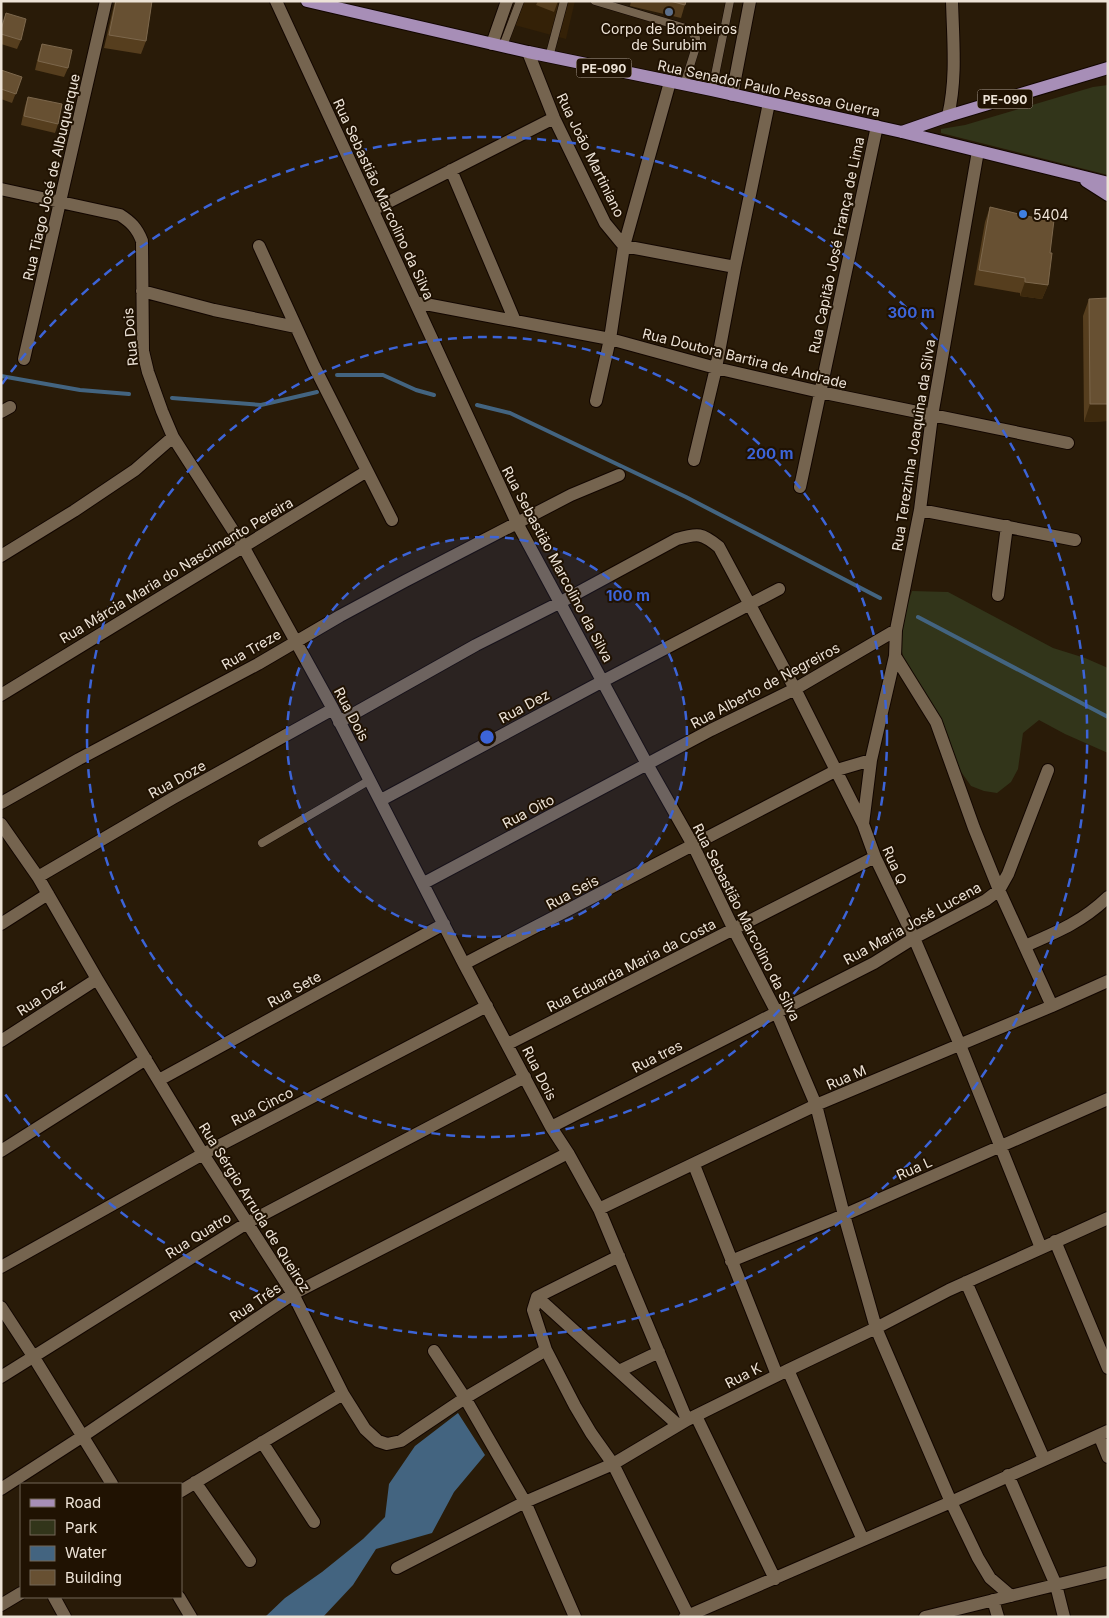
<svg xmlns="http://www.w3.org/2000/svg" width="1109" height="1618" viewBox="0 0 1109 1618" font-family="Inter,sans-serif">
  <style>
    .built { fill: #342107 }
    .green { fill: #32351a }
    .water { fill: #436480 }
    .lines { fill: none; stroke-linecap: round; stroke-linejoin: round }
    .stream { stroke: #436480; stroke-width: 4 }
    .service-casing { stroke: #120600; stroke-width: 9 }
    .minor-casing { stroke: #120600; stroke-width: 14 }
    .primary-casing { stroke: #120600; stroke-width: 14 }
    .service { stroke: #75644f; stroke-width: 8 }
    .minor { stroke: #75644f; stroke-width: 12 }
    .primary { stroke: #a78eb7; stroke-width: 12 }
    .wall { fill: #563e1e }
    .shaded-wall { fill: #3d290d }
    .building { fill: #675032; stroke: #7c674c }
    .ring { fill: none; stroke: #3c64d8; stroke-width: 2.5; stroke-dasharray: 9 6 }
    .service-dot { fill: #5c6f8a; stroke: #201202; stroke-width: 2 }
    .shop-dot { fill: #3f7fe0; stroke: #201202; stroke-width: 2 }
    .labels { text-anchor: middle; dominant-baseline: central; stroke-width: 4; stroke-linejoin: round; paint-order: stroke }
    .shield { fill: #201202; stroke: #b0a497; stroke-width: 1 }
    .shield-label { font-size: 12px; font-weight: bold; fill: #ede3d7 }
    .poi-label { font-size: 14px; fill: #ede3d7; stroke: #201202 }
    .street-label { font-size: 14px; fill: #ede3d7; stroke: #201202 }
    .centre { fill: #3c64d8; stroke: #201202; stroke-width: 2.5 }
    .ring-label { font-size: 15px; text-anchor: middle; font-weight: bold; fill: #3c64d8; stroke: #201202; stroke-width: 4; stroke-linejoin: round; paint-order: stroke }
  </style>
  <rect width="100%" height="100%" fill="#291b08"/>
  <path class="built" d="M511,1H575L566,39L503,22Z"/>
  <path class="green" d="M1108,85V175L941,133V129L965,125L1093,87Z
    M912,591L948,592L1053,648L1085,658L1108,668V753L1065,734L1039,720L1023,733L1018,769L1011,782L997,793L984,791L971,786L957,766L906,666L900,645L901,623Z"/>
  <path class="water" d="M458,1413L485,1455L454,1492L432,1533L376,1549L353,1585L323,1617H265L285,1598L322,1572L363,1539L385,1517L389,1484L415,1446Z"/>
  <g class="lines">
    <path class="stream" d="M337,375H383L416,390L434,395
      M1,376L80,390L129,394
      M172,398L261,405L317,392
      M477,405L510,413L686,497L880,598
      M918,617L1108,717"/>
    <g class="service-casing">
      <path id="service" d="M595,1L682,27L690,30L696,38V47L684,85
        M503,46L520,1
        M549,57L564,1
        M712,90L730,1
        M262,843L370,780"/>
    </g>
    <g class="minor-casing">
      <path id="minor" d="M276,1L517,523L647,764L693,845L734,930L776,1011L816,1105L844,1215L876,1328L951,1502L978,1558L990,1578L1011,1596
        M492,44L507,1
        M528,52L554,118L605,223L624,246L735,267
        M732,95L750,1
        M948,116C957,78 953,40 952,1
        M451,170L515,321
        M1,189L120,215C131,222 137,228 142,241L143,351L148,372L162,411L173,437L243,546L333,709L464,964L551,1127L568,1153L599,1209L687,1420
        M373,210L554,118
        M259,246L314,366L392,520
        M142,291L214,310L296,327
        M415,302L610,339L716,368L820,392L1068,443
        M24,359L106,1
        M596,401L610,339L624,246L670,82
        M1,412L10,407
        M694,460L716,368L735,267L769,103
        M800,487L877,126
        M920,510L1075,540
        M1,556L74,511L135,470L173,437
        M998,595L1007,526
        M895,656L936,722L974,828L999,890L1052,1006
        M1,695L367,471
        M339,722L476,645L559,603L677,539C698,533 702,533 719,547L795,689L863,824L875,857L914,938L960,1045L1041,1248
        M381,800L603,681L779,589
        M1,803L79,759L258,664L340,616L405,581L571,495L619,475
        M1,824L38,877L97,979L203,1154L293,1294L343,1394L365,1429L378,1441L387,1444L401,1441L465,1398L546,1350
        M863,824L871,760L895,656L896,630L920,510L932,416L978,151
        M38,877L173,798L333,709
        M424,883L711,730L795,689L896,630
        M1,924L48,894
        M1025,946C1057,932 1082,922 1108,897
        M464,964L837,770L871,760
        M1,1041L97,979
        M508,1044L875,857
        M159,1080L444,924
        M551,1127L874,963L914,938L986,900L999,890L1008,874L1048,770
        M1,1151L146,1059
        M694,1165L777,1375
        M599,1209L816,1105L1052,1006L1108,981
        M1055,1241L1108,1368
        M619,1256L537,1297L533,1310L546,1350L575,1406L591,1433L613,1464L688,1615
        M731,1261L844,1215L1108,1099
        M1,1267L203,1154L487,1006
        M966,1282L1044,1459
        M537,1297L678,1425
        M1,1307L33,1356L112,1484
        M434,1351L465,1398L525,1502L575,1617
        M788,1370L863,1540
        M619,1371L659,1352
        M1,1377L247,1223L525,1077
        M696,1416L775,1579
        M1099,1435L1108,1457
        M262,1442L314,1522
        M1008,1475L1056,1585L1064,1617
        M195,1482L250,1561
        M1,1489L83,1436L293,1294L568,1153
        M181,1491L343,1394
        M397,1568L525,1502L613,1464L687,1420L788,1370L876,1328L949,1290L1108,1218
        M54,1597L65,1617
        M179,1597L191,1617
        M993,1600L998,1617
        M1,1605L21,1593
        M685,1617L951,1502L1108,1431
        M925,1617L1108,1572"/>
    </g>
    <g class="primary-casing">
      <path id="primary" d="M307,1L528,52L712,90L902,132L1108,183
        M902,132L948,116L1108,68
        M1086,181L1108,195"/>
    </g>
    <use href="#service" class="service"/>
    <use href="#minor" class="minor"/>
    <use href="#primary" class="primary"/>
  </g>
  <path class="wall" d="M115,1H152L146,41L141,54L104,48Z
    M538,1H558L554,12L536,5Z
    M631,1H686L681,18L630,6Z
    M6,13L21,40L17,49L1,44V27Z
    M42,44L68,68L64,77L35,70L39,53Z
    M1,70L22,77L12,103L1,99Z
    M28,97L58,124L55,133L21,125L25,106Z
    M990,207L1050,253L1048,285L1042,299L1020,296V293L974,285L985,222Z
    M1089,299L1108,421L1084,422L1083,316Z"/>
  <path class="shaded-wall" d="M1025,282L1048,285L1042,299L1020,296Z
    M1090,404H1108V421L1084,422Z"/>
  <path class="building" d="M116,1H152L146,41L109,35Z
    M670,1H686L685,5Z
    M6,13L26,19L21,40L1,34V30Z
    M42,44L72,50L68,68L38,61Z
    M1,70L22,77L16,94L1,89Z
    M28,97L62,104L58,124L24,116Z
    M990,207L1031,217L1054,220L1050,253H1052L1048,285L1025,282V278L979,270Z
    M1108,298V404H1090L1089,299Z"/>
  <circle cx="487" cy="737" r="200" fill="#3c64d8" fill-opacity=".12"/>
  <g class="ring">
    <circle cx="487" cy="737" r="200"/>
    <circle cx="487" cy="737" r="400"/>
    <path d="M2 384A600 600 0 1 1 2 1090"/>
  </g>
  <circle class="service-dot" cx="669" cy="12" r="5"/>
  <circle class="shop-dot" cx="1023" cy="214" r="5"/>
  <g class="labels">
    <g class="shield">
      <rect x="576.5" y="58.5" width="55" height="19" rx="4"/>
      <rect x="977.5" y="89.5" width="55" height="19" rx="4"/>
    </g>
    <g class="shield-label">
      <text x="604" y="68">PE-090</text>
      <text x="1005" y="99">PE-090</text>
    </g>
    <g class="poi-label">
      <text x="669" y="28">Corpo de Bombeiros<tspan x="669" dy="16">de Surubim</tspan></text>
      <text x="1033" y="214" text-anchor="start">5404</text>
    </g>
    <g class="street-label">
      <text transform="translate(769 88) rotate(12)">Rua Senador Paulo Pessoa Guerra</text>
      <text transform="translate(591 155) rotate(64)">Rua João Martiniano</text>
      <text transform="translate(51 177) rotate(-77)">Rua Tiago José de Albuquerque</text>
      <text transform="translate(384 199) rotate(65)">Rua Sebastião Marcolino da Silva</text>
      <text transform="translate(836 245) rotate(-78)">Rua Capitão José França de Lima</text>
      <text transform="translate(130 337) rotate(-95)">Rua Dois</text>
      <text transform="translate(745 358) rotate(14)">Rua Doutora Bartira de Andrade</text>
      <text transform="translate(913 445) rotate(-81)">Rua Terezinha Joaquina da Silva</text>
      <text transform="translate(558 564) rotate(62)">Rua Sebastião Marcolino da Silva</text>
      <text transform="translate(176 570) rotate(-31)">Rua Márcia Maria do Nascimento Pereira</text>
      <text transform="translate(251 649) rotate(-30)">Rua Treze</text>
      <text transform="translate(765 685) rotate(-28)">Rua Alberto de Negreiros</text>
      <text transform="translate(524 706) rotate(-28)">Rua Dez</text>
      <text transform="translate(352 714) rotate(62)">Rua Dois</text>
      <text transform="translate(177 779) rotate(-29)">Rua Doze</text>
      <text transform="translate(528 811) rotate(-28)">Rua Oito</text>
      <text transform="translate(895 865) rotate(66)">Rua Q</text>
      <text transform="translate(572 892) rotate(-28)">Rua Seis</text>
      <text transform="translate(747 922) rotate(63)">Rua Sebastião Marcolino da Silva</text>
      <text transform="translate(912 923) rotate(-29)">Rua Maria José Lucena</text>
      <text transform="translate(631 965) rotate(-27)">Rua Eduarda Maria da Costa</text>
      <text transform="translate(294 989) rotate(-29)">Rua Sete</text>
      <text transform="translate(41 997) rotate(-33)">Rua Dez</text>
      <text transform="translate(657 1056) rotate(-27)">Rua tres</text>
      <text transform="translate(540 1073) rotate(63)">Rua Dois</text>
      <text transform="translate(846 1077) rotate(-23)">Rua M</text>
      <text transform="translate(262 1106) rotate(-27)">Rua Cinco</text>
      <text transform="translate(914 1168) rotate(-24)">Rua L</text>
      <text transform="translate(255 1207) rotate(58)">Rua Sérgio Arruda de Queiroz</text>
      <text transform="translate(198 1235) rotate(-32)">Rua Quatro</text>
      <text transform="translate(255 1302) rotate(-34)">Rua Três</text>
      <text transform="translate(743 1375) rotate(-27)">Rua K</text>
    </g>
  </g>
  <circle cx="487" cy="737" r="8" class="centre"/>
  <g class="ring-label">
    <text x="911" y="318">300 m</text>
    <text x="770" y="459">200 m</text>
    <text x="628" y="601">100 m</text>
  </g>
  <rect width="1109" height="1618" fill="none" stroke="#ede3d7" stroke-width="5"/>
  <rect x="20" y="1483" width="162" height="115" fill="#201202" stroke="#726657"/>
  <rect x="30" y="1499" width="25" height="8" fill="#a78eb7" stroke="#726657"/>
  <text x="65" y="1508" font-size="15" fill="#ede3d7">Road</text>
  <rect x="30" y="1520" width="25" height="15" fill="#32351a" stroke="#726657"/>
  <text x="65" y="1533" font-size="15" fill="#ede3d7">Park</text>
  <rect x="30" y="1546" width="25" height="15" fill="#436480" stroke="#726657"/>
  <text x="65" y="1558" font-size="15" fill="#ede3d7">Water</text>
  <rect x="30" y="1570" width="25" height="15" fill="#675032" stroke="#726657"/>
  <text x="65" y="1583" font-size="15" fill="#ede3d7">Building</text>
</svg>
